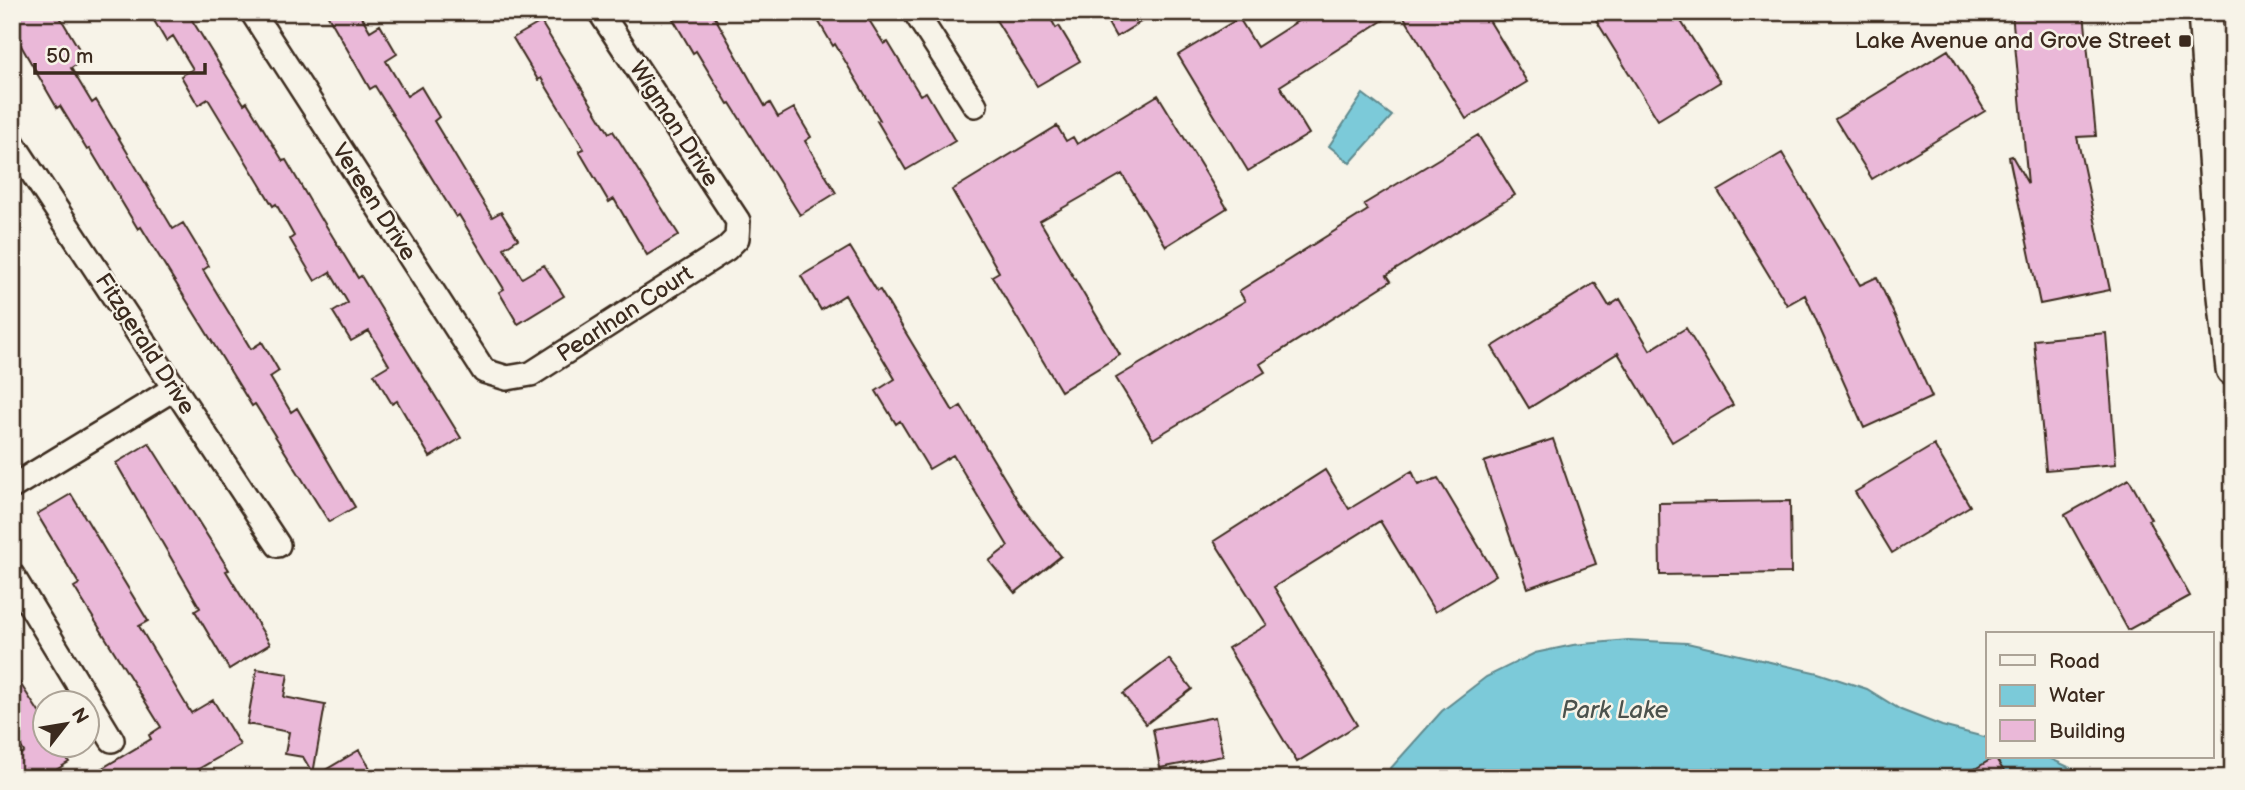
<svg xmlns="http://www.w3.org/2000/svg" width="2245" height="790" viewBox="0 0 2245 790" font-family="'Balsamiq Sans',sans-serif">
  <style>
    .water { fill: #7bcad9; stroke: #618a8e; stroke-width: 2 }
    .building { fill: #eab8d8; stroke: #3b2a1e; stroke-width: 2 }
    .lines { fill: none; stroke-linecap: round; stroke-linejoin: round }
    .street-casing { stroke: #3b2a1e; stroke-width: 28 }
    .secondary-casing { stroke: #3b2a1e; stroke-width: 38 }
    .street { stroke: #f7f3e8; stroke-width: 23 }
    .secondary { stroke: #f7f3e8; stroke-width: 33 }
    .poi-dot { fill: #3b2a1e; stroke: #f7f3e8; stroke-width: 2.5 }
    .labels { text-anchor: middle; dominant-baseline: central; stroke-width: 5; stroke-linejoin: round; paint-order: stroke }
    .poi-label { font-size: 23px; fill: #3b2a1e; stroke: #f7f3e8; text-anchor: end }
    .street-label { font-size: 23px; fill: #3b2a1e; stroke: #f7f3e8 }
    .water-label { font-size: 24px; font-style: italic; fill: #4b524d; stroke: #f7f3e8 }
  </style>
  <rect width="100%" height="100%" fill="#f7f3e8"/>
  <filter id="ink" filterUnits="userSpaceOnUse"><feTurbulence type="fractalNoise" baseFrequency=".0143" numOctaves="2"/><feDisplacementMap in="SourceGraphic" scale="14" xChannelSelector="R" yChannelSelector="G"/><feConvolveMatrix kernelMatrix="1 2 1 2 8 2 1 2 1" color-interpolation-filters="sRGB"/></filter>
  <g filter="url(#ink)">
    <path class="water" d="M1363,94L1392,116L1350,163L1329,146Z
      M1628,640L1687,643L1818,673L1867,689L1901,710L1942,726L1988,738V757H2047L2092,778H1382L1442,711L1486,677L1535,653L1573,645Z"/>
    <path class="building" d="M12,12H57L85,59L71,68L92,103L96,100L173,229L183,223L209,266L203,270L251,349L262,342L279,371L270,377L291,412L297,408L355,507L329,522L255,404L252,406L141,227L138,229L90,149L87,150L60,106L57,108L12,30Z
      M149,12H187L244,104L247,102L283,161L286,160L321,220L322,219L358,278L361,276L461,438L430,457L397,401L392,404L374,374L389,365L369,331L351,341L333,312L348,303L330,272L315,281L290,239L294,236L276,204L273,206L208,99L198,105L181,76L193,69L173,36L166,41Z
      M326,12H359L370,31L380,25L397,54L386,61L407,96L421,87L439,117L434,121L492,217L501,212L518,239L504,248L522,278L544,265L564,296L518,324L499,292L504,289L459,215L456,217L375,86L370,89Z
      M669,12H712L765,106L770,103L778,117L794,108L811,137L805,141L836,193L800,215L730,103L728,104L696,51L693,53Z
      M813,12H864L884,44L888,42L920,95L926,92L955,141L906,170L877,121L880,120L835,44L833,46Z
      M991,12H1047L1056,28L1059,26L1080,61L1037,86Z
      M1121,12H1157L1116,37L1107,21Z
      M1312,12H1396L1280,86L1309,134L1248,171L1178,55L1239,18L1257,47Z
      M1401,12H1484L1527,82L1466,119Z
      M1591,12H1675L1720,82L1658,120Z
      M2012,12H2084L2096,136L2077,137L2110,290L2040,304L2009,157L2012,156L2028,184Z
      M541,22L609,133L613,131L679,235L647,255L614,199L609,202L579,151L584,149L541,78L538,80L513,38Z
      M1948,50L1985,111L1872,179L1835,119Z
      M1158,95L1227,208L1166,246L1122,174L1040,221L1120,355L1061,391L992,276L999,272L952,190L1057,126L1066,141L1073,137L1077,144Z
      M1478,135L1515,195L1387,275L1391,281L1260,364L1265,372L1153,439L1116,378L1245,301L1239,291L1368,210L1364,204Z
      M1782,153L1860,285L1877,277L1932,397L1864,428L1805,295L1787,305L1718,191Z
      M850,247L877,291L880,290L953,411L961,406L1023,509L1061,556L1015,593L989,561L1008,546L953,455L929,469L900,421L896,424L876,391L895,379L845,295L821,310L801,276Z
      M1595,283L1609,306L1620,299L1650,350L1686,328L1733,405L1672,442L1618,353L1529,408L1492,347Z
      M2106,333L2116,464L2046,470L2034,340Z
      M1553,439L1596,564L1528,588L1484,462Z
      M149,443L229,570L226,571L270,644L229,669L195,611L200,608L116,463Z
      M1934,445L1970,506L1892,553L1855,492Z
      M1325,470L1349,509L1412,471L1418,485L1438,478L1496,575L1435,612L1380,521L1274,587L1357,725L1297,762L1228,648L1267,625L1214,541Z
      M2129,479L2151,519L2148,520L2190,596L2128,630L2065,515Z
      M71,494L148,621L139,626L191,713L213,700L240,745L183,778H86L151,739L149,735L161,727L74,587L79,584L37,514Z
      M1790,501L1791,573L1660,575L1659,503Z
      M1169,659L1192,689L1146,724L1123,694Z
      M257,669L288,674L284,697L325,705L313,774L303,757L285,754L289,732L247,724Z
      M12,671L46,723V745H58L69,762L43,778H20L12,765V759L24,752L12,732Z
      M1215,717L1223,756L1160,768L1153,729Z
      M359,750L376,778H312Z
      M1995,757L2008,778H1960Z"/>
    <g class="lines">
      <g class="street-casing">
        <path id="street" d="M252,12L484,371L507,378L531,374L726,249L737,238L738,221L600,12
          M915,12L975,105
          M12,142L278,545
          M12,487L175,388
          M12,575L112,740"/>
      </g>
      <g class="secondary-casing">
        <path id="secondary" d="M2205,12L2224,287L2233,369"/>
      </g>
      <use href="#street" class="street"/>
      <use href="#secondary" class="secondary"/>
    </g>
  </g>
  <rect class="poi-dot" x="2178" y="34" width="14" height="14" rx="3.5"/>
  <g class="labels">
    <g class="poi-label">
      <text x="2171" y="41">Lake Avenue and Grove Street</text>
    </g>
    <g class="street-label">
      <text transform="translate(674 124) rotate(57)">Wigman Drive</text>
      <text transform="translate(374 202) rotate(57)">Vereen Drive</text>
      <text transform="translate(625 314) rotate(-33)">Pearlnan Court</text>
      <text transform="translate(145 344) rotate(57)">Fitzgerald Drive</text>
    </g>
    <g class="water-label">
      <text x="1615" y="710">Park Lake</text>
    </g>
  </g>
  <rect width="2245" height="790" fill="none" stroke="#f7f3e8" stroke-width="42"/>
  <rect x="21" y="21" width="2203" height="748" fill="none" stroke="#3b2a1e" stroke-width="2.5" filter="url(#ink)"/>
  <rect x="1986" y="632" width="228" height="126" fill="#f7f3e8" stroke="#aca397" stroke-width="2"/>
  <rect x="2000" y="655" width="35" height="10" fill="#f7f3e8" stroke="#aca397" stroke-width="2"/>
  <text x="2049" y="668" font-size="21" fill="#3b2a1e">Road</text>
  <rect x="2000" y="685" width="35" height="21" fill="#7bcad9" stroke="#aca397" stroke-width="2"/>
  <text x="2049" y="702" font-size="21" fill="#3b2a1e">Water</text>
  <rect x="2000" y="720" width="35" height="21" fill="#eab8d8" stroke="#aca397" stroke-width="2"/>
  <text x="2049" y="738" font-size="21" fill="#3b2a1e">Building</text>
  <g transform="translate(66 724) rotate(59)"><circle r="33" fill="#f7f3e8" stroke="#aca397" stroke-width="2"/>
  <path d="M0-5L12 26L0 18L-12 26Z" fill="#3b2a1e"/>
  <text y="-10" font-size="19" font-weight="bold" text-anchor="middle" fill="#3b2a1e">N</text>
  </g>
  <path d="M35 63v10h170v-10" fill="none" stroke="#3b2a1e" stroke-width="3.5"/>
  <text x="46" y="63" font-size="21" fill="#3b2a1e" stroke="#f7f3e8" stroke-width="5" paint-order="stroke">50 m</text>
</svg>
